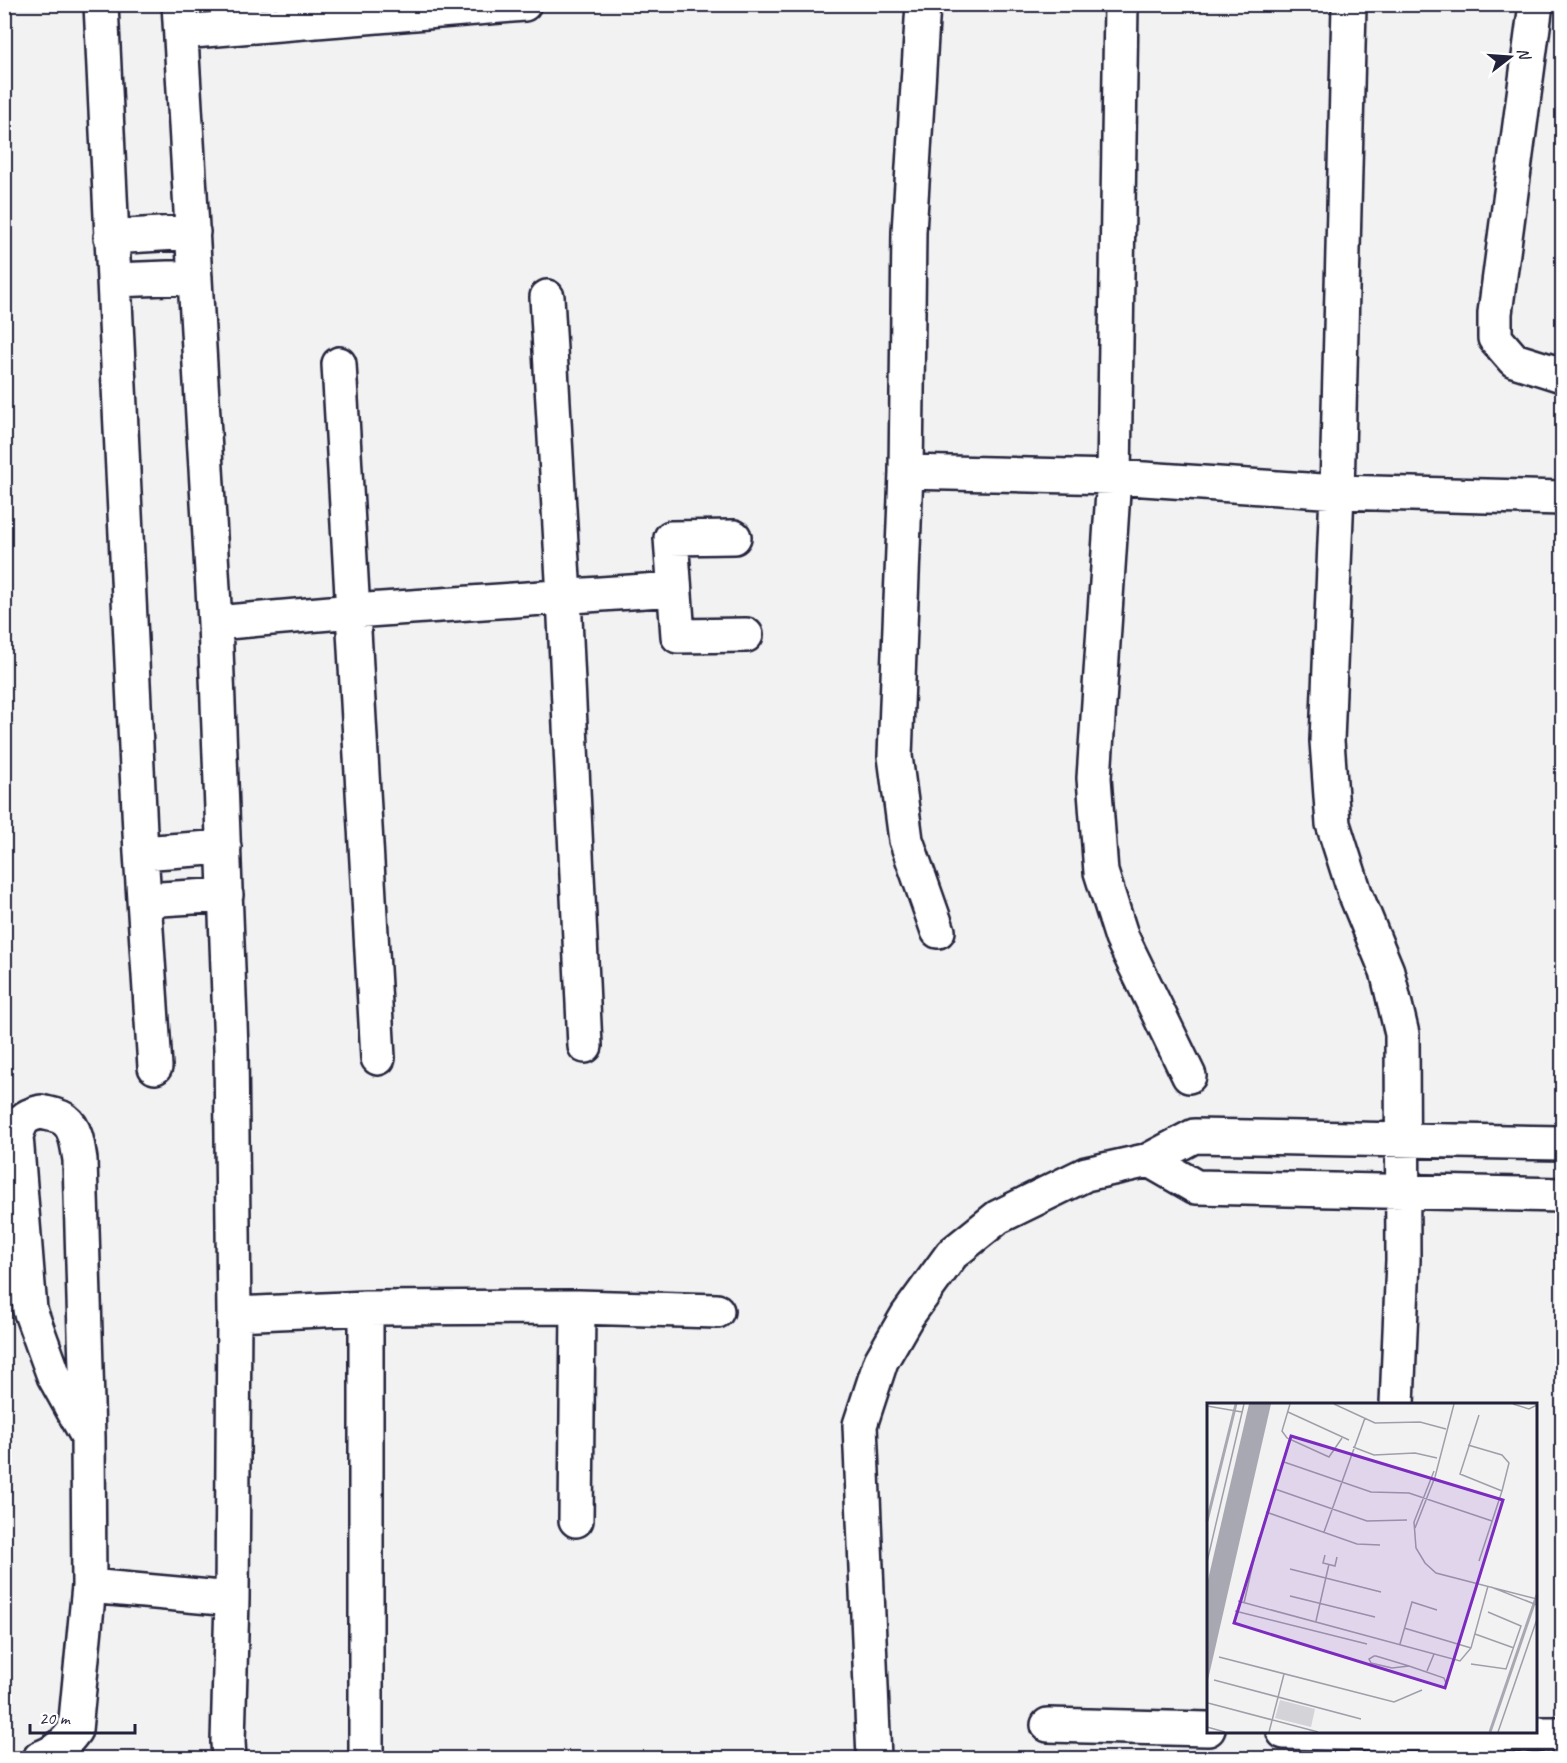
<svg xmlns="http://www.w3.org/2000/svg" width="1567" height="1763" viewBox="0 0 1567 1763" font-family="Caveat,sans-serif">
  <style>
    .lines { fill: none; stroke-linecap: round; stroke-linejoin: round }
    .minor-casing { stroke: #22223b; stroke-width: 38 }
    .minor { stroke: #fff; stroke-width: 33 }
    .inset-river { fill: none; stroke: #a8a8b2; stroke-width: 3 }
    .inset-road { fill: none; stroke: #9f9fa9; stroke-width: 1.5 }
    .view { fill: #7b2cbf; fill-opacity: 0.15; stroke: #7b2cbf; stroke-width: 3 }
    .inset-edge { fill: none; stroke: #22223b; stroke-width: 3 }
  </style>
  <rect width="100%" height="100%" fill="#f2f2f3"/>
  <filter id="ink" filterUnits="userSpaceOnUse"><feTurbulence type="fractalNoise" baseFrequency=".0167" numOctaves="2"/><feDisplacementMap in="SourceGraphic" scale="12" xChannelSelector="R" yChannelSelector="G"/><feConvolveMatrix kernelMatrix="1 2 1 2 8 2 1 2 1" color-interpolation-filters="sRGB"/></filter>
  <g filter="url(#ink)">
    <g class="lines">
      <g class="minor-casing">
        <path id="minor" d="M101,4L141,853L155,1067
          M179,4L215,623L231,1049L234,1314L232,1599L228,1742L229,1758
          M923,4L909,232L906,472L895,756L906,840L938,931
          M1121,4L1114,477L1094,778L1101,872L1122,938L1189,1076
          M1536,4L1495,313V338L1514,360L1562,375
          M1349,6L1337,492L1327,741L1333,824L1355,893L1387,971L1402,1034L1403,1260L1397,1404
          M181,32L524,4
          M111,237L193,232
          M114,280L195,277
          M547,297L564,597L585,1046
          M339,364L378,1058
          M906,472L1114,477L1337,492L1562,498
          M734,537L671,538L678,636L746,635
          M215,623L353,611L674,589
          M141,853L224,847
          M144,900L226,895
          M41,1112C48,1114 59,1115 65,1120C76,1128 78,1147 80,1160L88,1437L54,1376L30,1310L16,1136C22,1119 24,1116 41,1112Z
          M1149,1160L1196,1187L1562,1195
          M578,1307L717,1311
          M366,1308V1758
          M234,1314L366,1308L578,1307L576,1520
          M89,1586L232,1599
          M1048,1725L1208,1729
          M1284,1732L1383,1734H1562
          M40,1758C56,1752 65,1744 75,1730L89,1586L88,1437
          M874,1758L860,1425L881,1361L907,1316L952,1254L998,1217L1086,1174L1149,1160L1194,1136L1562,1143"/>
      </g>
      <use href="#minor" class="minor"/>
    </g>
  </g>
  <g transform="translate(1207 1403)">
    <rect width="330" height="330" fill="#f2f2f3"/>
    <path d="M73,297L108,306L104,324L68,315Z" fill="#d3d3d8"/>
    <path d="M42,1H64L0,281V181Z" fill="#a8a8b2"/>
    <path class="inset-river" d="M0,118L29,1M283,329L330,192"/>
    <path class="inset-road" d="M83,1L75,28L80,35L122,54L135,35M127,1L168,20L213,19L239,26M306,1L322,6L330,2M0,3L35,9M81,9L142,37M272,12L253,71L295,88L272,158M261,42L295,52L302,60L295,88M146,44L167,52L208,50L230,55M77,59L164,89L202,90L285,118M227,68L207,119L209,145L218,160L229,170L330,196M68,86L160,118L200,117M59,109L150,141L173,142M208,125L228,74L247,1M117,129L158,15M118,152L116,160L128,163L130,154M0,159L37,1M83,166L174,189M284,184L330,202M83,193L168,214M31,198L253,258L264,245L281,183M37,200L52,134M28,208L160,241M109,218L122,161M197,225L264,245M268,231L307,245M193,241L205,199L230,207M167,253H169L202,263L185,265L164,260L162,256ZM12,254L187,299L215,287M264,261L299,266L314,223L281,209M202,263L237,275L239,280M220,268L227,251M7,277L154,316M1,300L111,329M0,324L18,329M62,329L77,271M291,329L330,216"/>
    <path class="view" d="M84,33L296,97L238,285L27,220Z"/>
    <rect width="330" height="330" class="inset-edge"/>
  </g>
  <rect width="1567" height="1763" fill="none" stroke="#fff" stroke-width="24"/>
  <rect x="12" y="12" width="1543" height="1739" fill="none" stroke="#22223b" stroke-width="2" filter="url(#ink)"/>
  <g transform="translate(1510 57) rotate(73)" stroke="#ffffff" stroke-width="4.5" paint-order="stroke">
  <path d="M0-4.5L10 22L0 15L-10 22Z" fill="#22223b"/>
  <text y="-9" font-size="16" font-weight="bold" text-anchor="middle" fill="#22223b">N</text>
  </g>
  <path d="M30 1724v9h105v-9" fill="none" stroke="#22223b" stroke-width="3"/>
  <text x="39" y="1724" font-size="18" fill="#22223b" stroke="#ffffff" stroke-width="4.5" paint-order="stroke">20 m</text>
</svg>
